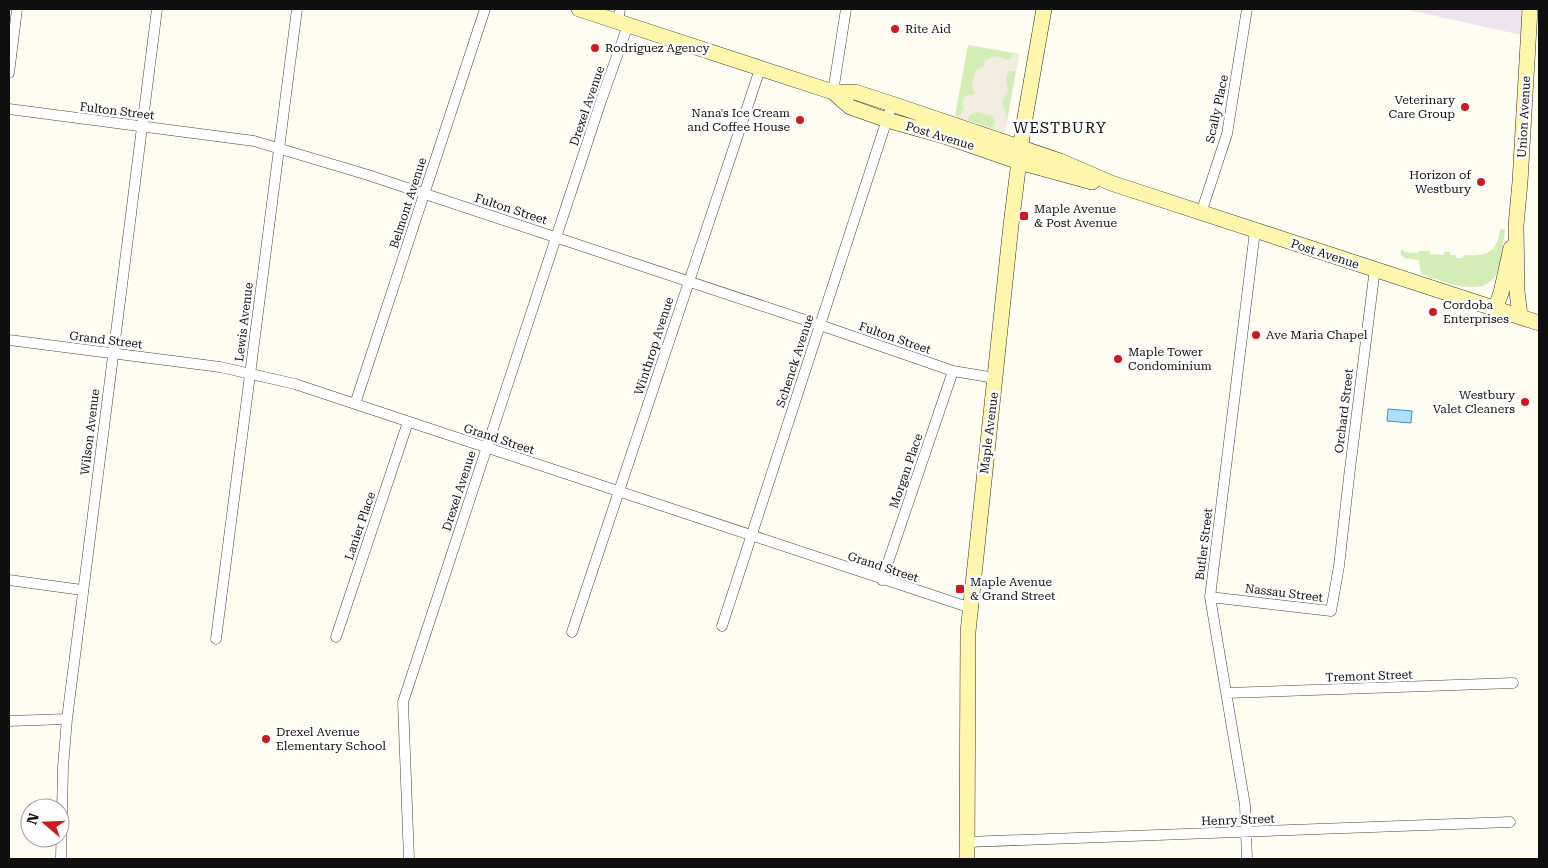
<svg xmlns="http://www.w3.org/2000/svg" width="1548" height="868" viewBox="0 0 1548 868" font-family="'Roboto Serif',serif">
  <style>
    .industrial { fill: #ede3ee }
    .green { fill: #d3edb7 }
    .plaza { fill: #f1ecde }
    .water { fill: #b1dffb; stroke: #3295d8 }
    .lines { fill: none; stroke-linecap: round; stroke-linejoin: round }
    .street-casing { stroke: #424242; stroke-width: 11 }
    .secondary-casing { stroke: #313131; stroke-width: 16 }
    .street { stroke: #fff; stroke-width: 10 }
    .secondary { stroke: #fff6ac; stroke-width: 15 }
    .poi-dot { fill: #cc1a21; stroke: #fff; stroke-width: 2 }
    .labels { text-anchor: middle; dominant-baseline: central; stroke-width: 5; stroke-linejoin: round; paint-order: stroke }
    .poi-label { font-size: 12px; fill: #0f0f0f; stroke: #fff; text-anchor: start }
    .street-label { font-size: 12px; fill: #0f0f0f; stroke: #fff }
    .quarter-label { font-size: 15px; letter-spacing: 1px; fill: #0f0f0f; stroke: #fff }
  </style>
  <rect width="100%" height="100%" fill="#fffcf1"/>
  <path class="industrial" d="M1404,9H1537L1536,38L1499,30Z"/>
  <path class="green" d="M968,45L1019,54L1005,133L955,116Z
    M1500,229L1505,230C1503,242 1502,265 1496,275C1481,300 1441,280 1421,274L1419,260L1405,258L1401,255V250H1404V252L1418,253V251H1430V254L1444,255V252H1450V255H1456V258H1463L1464,255C1485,257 1498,253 1500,229Z"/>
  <path class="plaza" d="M1013,54H1019L1016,71H1010L1007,75L1006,80L1008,91L1003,99L1002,104L1008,118L1005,133L993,128L995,120L992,116L976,112L970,115L968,120L959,118L964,109L962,103L964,97L968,95H973L975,93L972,84L976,70L982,68L986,60L992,57L996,56L1008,60L1012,57Z"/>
  <path class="water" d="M1388,409L1412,411L1411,423L1387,421Z"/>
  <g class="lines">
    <g class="street-casing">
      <path id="street" d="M618,21L620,9
        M9,73L17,9
        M833,92L846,9
        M9,109L254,141L368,175L820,325L953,371L995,378
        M1201,213L1227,134L1247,9
        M9,340L220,367L295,384L971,608
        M355,404L485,9
        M9,580L82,590
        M882,580L953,371
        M1210,597L1331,611L1339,566L1349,477L1375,268
        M722,626L892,104
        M572,632L760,69
        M336,637L408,422
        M216,639L297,9
        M1226,693L1513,683
        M9,721L67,719
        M967,842L1510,822
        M61,859L63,767L67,719L157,9
        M409,859L403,702L601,101L628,25
        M1247,859L1245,805L1210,597L1255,231"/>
    </g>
    <g class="secondary-casing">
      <path id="secondary" d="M579,9L833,92H855L892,104L1060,161L1111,183L1539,323
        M833,92L850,107L887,120L944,136L1019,162L1092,182
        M1495,309L1501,293L1511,248
        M1520,316L1517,291L1516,225L1520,182L1530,9
        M967,859L968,632L1011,225L1023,129L1044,9"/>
    </g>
    <use href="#street" class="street"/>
    <use href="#secondary" class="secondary"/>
  </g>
  <g class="poi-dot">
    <circle cx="895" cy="29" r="5"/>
    <circle cx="595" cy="48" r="5"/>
    <circle cx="1465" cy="107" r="5"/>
    <circle cx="800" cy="120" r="5"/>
    <circle cx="1481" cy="182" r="5"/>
    <rect x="1019" y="211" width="10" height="10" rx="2.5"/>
    <circle cx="1433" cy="312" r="5"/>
    <circle cx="1256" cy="335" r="5"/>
    <circle cx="1118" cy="359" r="5"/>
    <circle cx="1525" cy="402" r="5"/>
    <rect x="955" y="584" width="10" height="10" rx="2.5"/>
    <circle cx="266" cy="739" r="5"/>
  </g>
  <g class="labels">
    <g class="poi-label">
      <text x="905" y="29">Rite Aid</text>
      <text x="605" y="48">Rodriguez Agency</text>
      <text x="1455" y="100" text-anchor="end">Veterinary<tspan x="1455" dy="14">Care Group</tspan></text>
      <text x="790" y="113" text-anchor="end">Nana's Ice Cream<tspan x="790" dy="14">and Coffee House</tspan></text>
      <text x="1471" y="175" text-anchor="end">Horizon of<tspan x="1471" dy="14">Westbury</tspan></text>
      <text x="1034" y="209">Maple Avenue<tspan x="1034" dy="14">&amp; Post Avenue</tspan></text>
      <text x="1443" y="305">Cordoba<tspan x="1443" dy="14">Enterprises</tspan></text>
      <text x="1266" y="335">Ave Maria Chapel</text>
      <text x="1128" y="352">Maple Tower<tspan x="1128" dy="14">Condominium</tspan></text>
      <text x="1515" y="395" text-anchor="end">Westbury<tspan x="1515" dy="14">Valet Cleaners</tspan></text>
      <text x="970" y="582">Maple Avenue<tspan x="970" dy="14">&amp; Grand Street</tspan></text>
      <text x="276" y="732">Drexel Avenue<tspan x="276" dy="14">Elementary School</tspan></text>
    </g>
    <g class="street-label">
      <text transform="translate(587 106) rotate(-71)">Drexel Avenue</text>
      <text transform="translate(1217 109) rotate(-78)">Scally Place</text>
      <text transform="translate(117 111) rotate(7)">Fulton Street</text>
      <text transform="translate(1524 117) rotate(-87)">Union Avenue</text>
      <text transform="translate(940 136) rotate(17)">Post Avenue</text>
      <text transform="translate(408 203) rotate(-72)">Belmont Avenue</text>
      <text transform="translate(511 209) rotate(18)">Fulton Street</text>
      <text transform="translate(1325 254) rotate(18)">Post Avenue</text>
      <text transform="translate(244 322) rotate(-83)">Lewis Avenue</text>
      <text transform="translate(895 338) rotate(19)">Fulton Street</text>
      <text transform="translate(106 340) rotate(7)">Grand Street</text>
      <text transform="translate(654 346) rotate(-72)">Winthrop Avenue</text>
      <text transform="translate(795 361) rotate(-72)">Schenck Avenue</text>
      <text transform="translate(1344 411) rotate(-83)">Orchard Street</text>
      <text transform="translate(90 432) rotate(-83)">Wilson Avenue</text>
      <text transform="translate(989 433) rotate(-83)">Maple Avenue</text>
      <text transform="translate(499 439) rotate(18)">Grand Street</text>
      <text transform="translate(906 471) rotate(-71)">Morgan Place</text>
      <text transform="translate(459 491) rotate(-72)">Drexel Avenue</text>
      <text transform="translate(360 526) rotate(-71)">Lanier Place</text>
      <text transform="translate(1204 544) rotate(-83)">Butler Street</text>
      <text transform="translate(883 567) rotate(18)">Grand Street</text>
      <text transform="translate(1284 593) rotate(7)">Nassau Street</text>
      <text transform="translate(1369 676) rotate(-2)">Tremont Street</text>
      <text transform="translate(1238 820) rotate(-2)">Henry Street</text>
    </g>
    <g class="quarter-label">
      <text x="1060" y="128">WESTBURY</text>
    </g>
  </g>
  <rect width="1548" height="868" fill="none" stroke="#0f0f0f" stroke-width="20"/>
  <g transform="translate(45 823) rotate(289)"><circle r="24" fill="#ffffff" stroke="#9f9f9f"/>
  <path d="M0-4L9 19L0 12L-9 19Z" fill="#cc1a21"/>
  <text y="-8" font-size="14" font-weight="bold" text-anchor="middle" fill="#0f0f0f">N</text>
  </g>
</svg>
